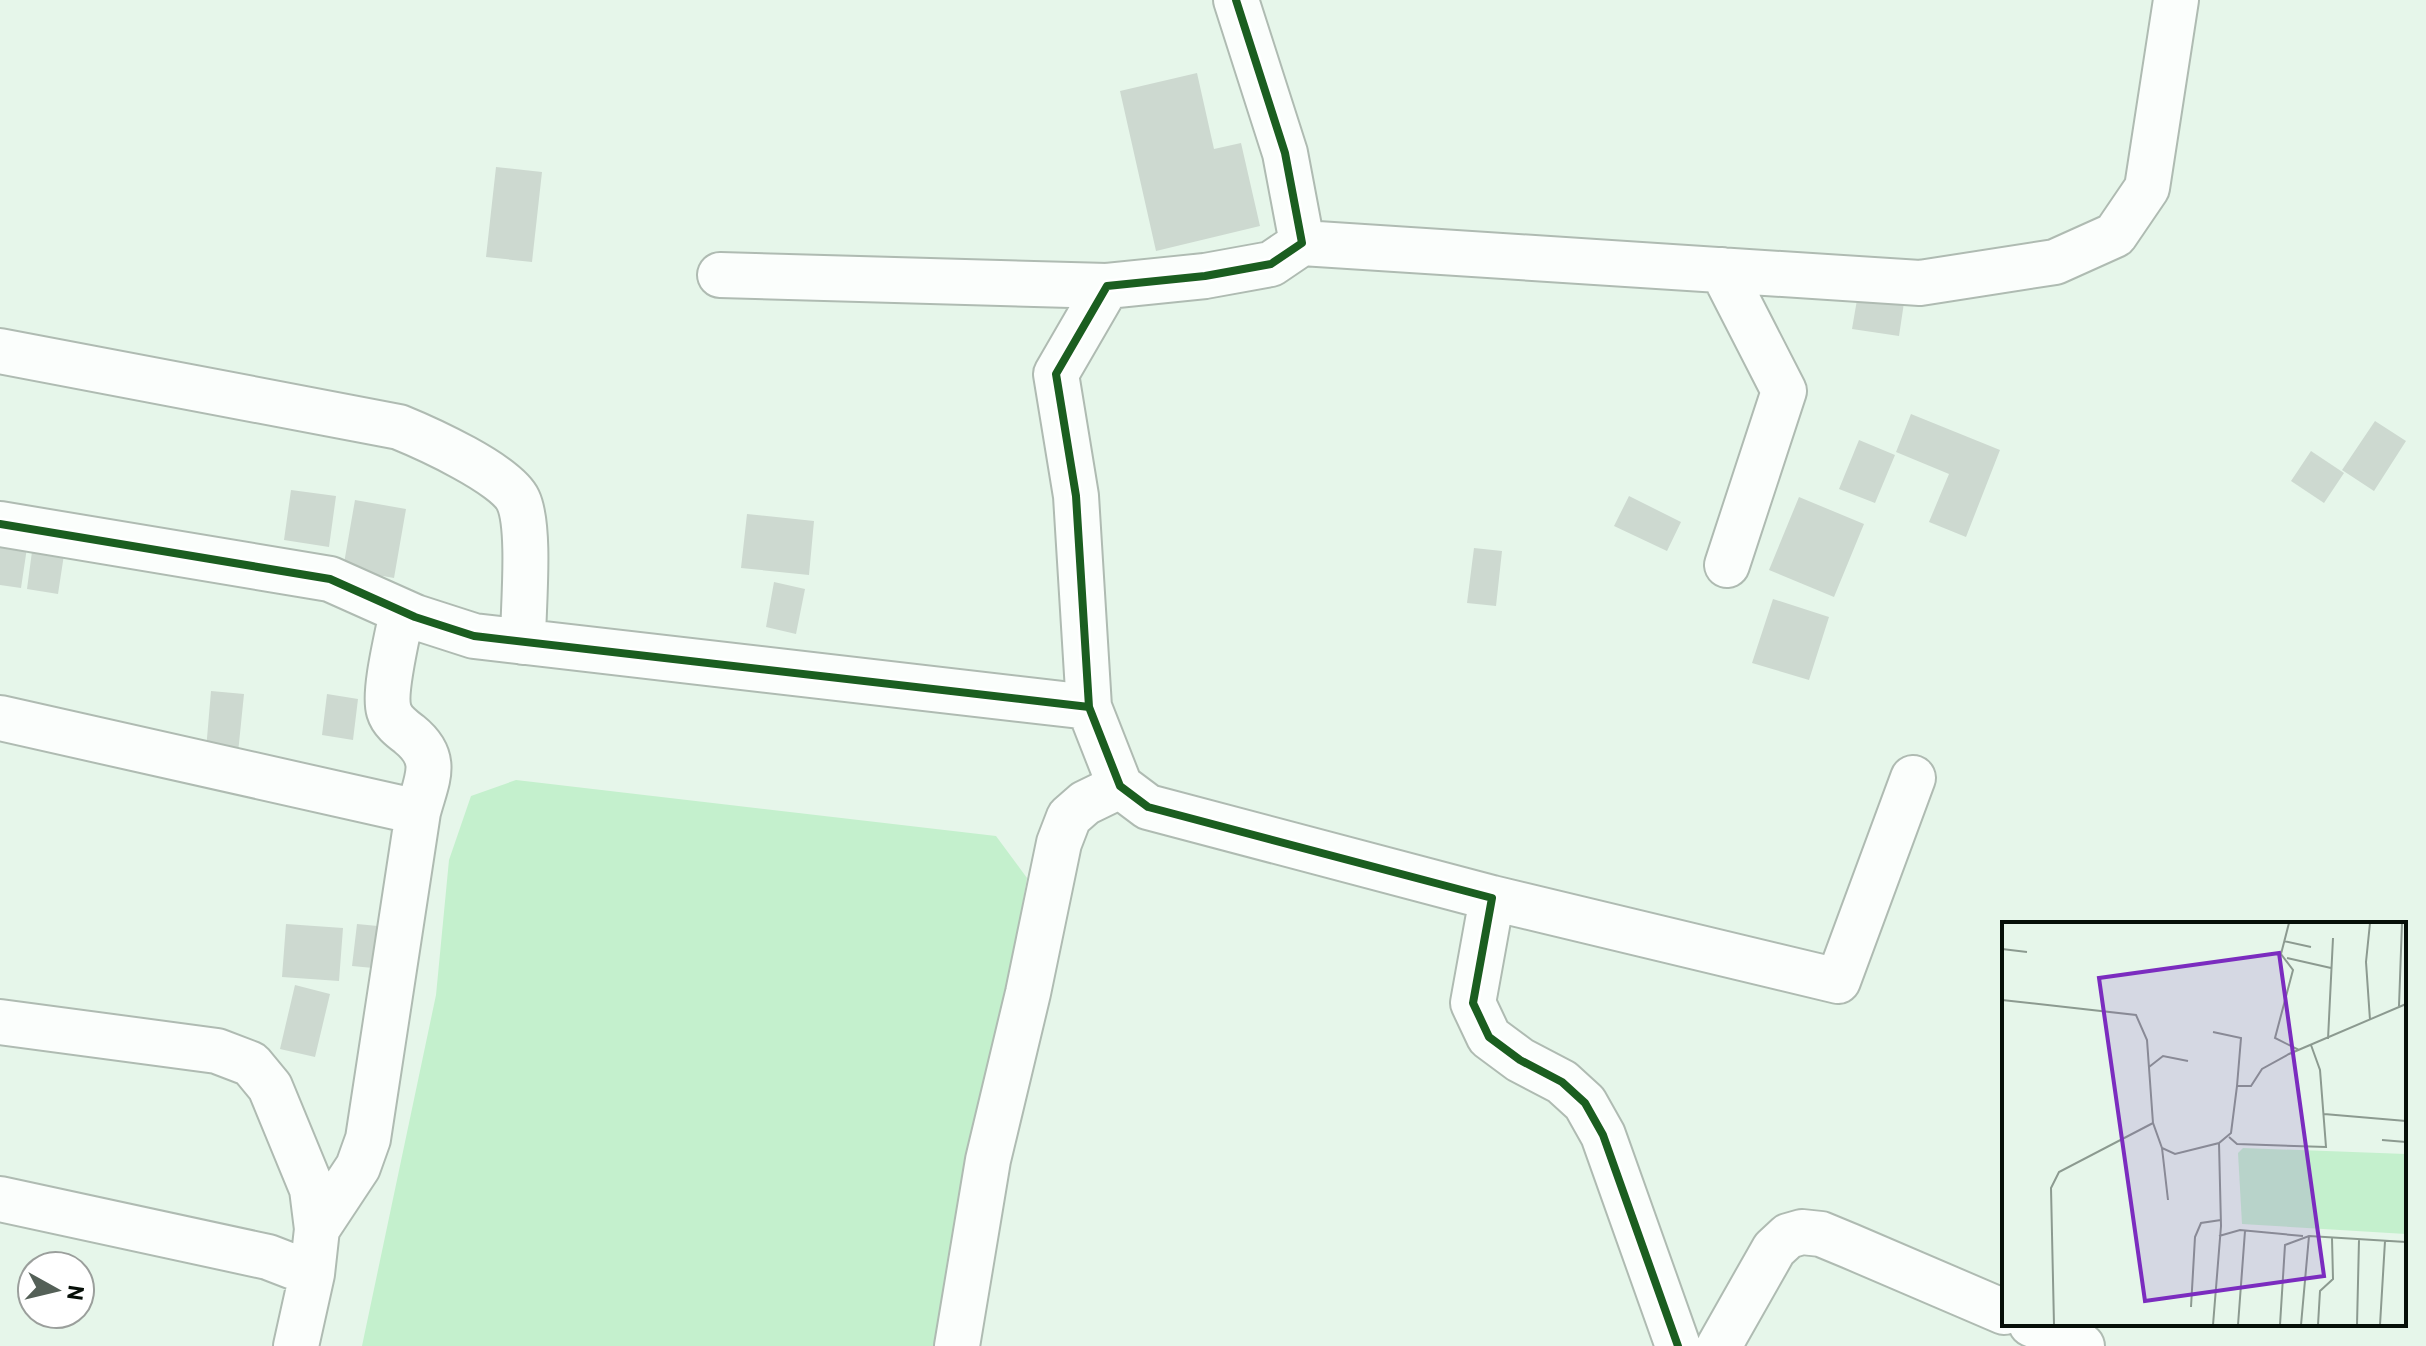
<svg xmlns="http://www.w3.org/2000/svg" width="2426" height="1346" viewBox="0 0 2426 1346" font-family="Barlow,sans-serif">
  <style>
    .water { fill: #c4f0cd }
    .building { fill: #cdd9d0 }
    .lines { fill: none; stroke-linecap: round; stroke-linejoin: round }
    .street-casing { stroke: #afbbb2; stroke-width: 48 }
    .street { stroke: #fbfefc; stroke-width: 44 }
    .cycleway-casing { stroke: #fff; stroke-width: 13 }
    .cycleway { stroke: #1b5e20; stroke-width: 8 }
    .inset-road { fill: none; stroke: #8c9a90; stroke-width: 2 }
    .view { fill: #7b2cbf; fill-opacity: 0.15; stroke: #7b2cbf; stroke-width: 4 }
    .inset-edge { fill: none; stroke: #060f08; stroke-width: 4 }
  </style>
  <rect width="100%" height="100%" fill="#e6f6ea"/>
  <path class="water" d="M516,780L996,836L1027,878L944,1346H362L436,995L449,860L471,796Z"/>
  <path class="building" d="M1197,73L1214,149L1241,143L1260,226L1156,251L1120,91Z
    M496,167L542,172L532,262L486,257Z
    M1859,288L1905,296L1899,336L1852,329Z
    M1911,414L2000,450L1966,537L1929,522L1949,474L1896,452Z
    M2375,421L2406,441L2374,491L2342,470Z
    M1859,440L1895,455L1875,503L1839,489Z
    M2311,451L2344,473L2324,503L2291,481Z
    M291,490L336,496L329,547L284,540Z
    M1629,496L1681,522L1667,551L1614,526Z
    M1799,497L1864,524L1834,597L1769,570Z
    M355,500L406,509L394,578L343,569Z
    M747,514L814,521L809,575L741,568Z
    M0,537L28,541L21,588L0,585Z
    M33,544L65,548L58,594L27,589Z
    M1474,548L1502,551L1496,606L1467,603Z
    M774,582L805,589L796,634L766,627Z
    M1773,599L1829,617L1809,680L1752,663Z
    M211,691L244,694L238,753L206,750Z
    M327,694L358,699L353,740L322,735Z
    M286,924L343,928L339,981L282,977Z
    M357,924L388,927L384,969L352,966Z
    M295,985L330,994L315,1057L280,1049Z"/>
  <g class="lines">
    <g class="street-casing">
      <path id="street" d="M1236,0L1285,153L1302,243L1271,264L1205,276L1107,286L1056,374L1076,496L1089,707L1120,786L1148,807L1492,898L1473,1003L1489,1037L1520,1060L1562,1082L1585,1103L1603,1135L1678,1346
        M1302,243L1920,283L2055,262L2115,235L2147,188L2176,0
        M1722,270L1784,391L1727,565
        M720,275L1107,286
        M0,351L399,427C426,438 506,474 518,500C531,527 523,609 523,642
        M0,524L330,579L415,617L474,636L1089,707
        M0,718L418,812
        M1492,898L1838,981L1913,778
        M0,1022L217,1051L251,1064L270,1087L312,1189L317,1229L312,1274L296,1346
        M0,1199L268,1257L312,1274
        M317,1229L358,1167L368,1139L418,812C427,778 440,759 409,734C401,728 392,721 389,711C383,692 398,634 402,612
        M2031,1324L2082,1346
        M957,1346L988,1160L1028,993L1059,843L1069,817L1085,803L1120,786
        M1719,1346L1774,1249L1788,1236L1802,1232L1821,1234L1850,1246L2004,1312"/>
    </g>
    <use href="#street" class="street"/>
    <g class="cycleway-casing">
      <path id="cycleway" d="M1236,0L1285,153L1302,243L1271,264L1205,276L1107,286L1056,374L1076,496L1089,707L1120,786L1148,807L1492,898L1473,1003L1489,1037L1520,1060L1562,1082L1585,1103L1603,1135L1678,1346
        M0,524L330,579L415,617L474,636L1089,707"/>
    </g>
    <use href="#cycleway" class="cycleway"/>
  </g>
  <g transform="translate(2002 922)">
    <rect width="404" height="404" fill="#e6f6ea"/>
    <path d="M241,226L404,232V312L240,302L236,231Z" fill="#c4f0cd"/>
    <path class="inset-road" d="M287,1L279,32L291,48L273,116L297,128M282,19L309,25M0,27L25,30M285,36L329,46M0,78L134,93L145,118L151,201M397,84L400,1M368,98L364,40L368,1M211,110L239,116L235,164M326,117L331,16M147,145L161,134L186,139M322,192L404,199M227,215L235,222L324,225L318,148L309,123M380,218L404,220M160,226L166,278M217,314L238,308L301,314M189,385L193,315L199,301L219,298M52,403L49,266L57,250L151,201L160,226L173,232L217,221L229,211L235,164H249L260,147L287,132L404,82M211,403L219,304L217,221M236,403L243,309M278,403L283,323L307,314L404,320M299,403L307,314M316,403L318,369L331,357L330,316M355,403L357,318M378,403L383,319"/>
    <path class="view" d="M277,31L322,354L143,379L97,56Z"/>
    <rect width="404" height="404" class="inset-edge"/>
  </g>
  <g transform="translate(56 1290) rotate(98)"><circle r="38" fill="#ffffff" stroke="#9b9f9c" stroke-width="2"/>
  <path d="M0-6L14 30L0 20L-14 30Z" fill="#546057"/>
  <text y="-12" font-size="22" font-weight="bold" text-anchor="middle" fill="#060f08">N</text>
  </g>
</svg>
